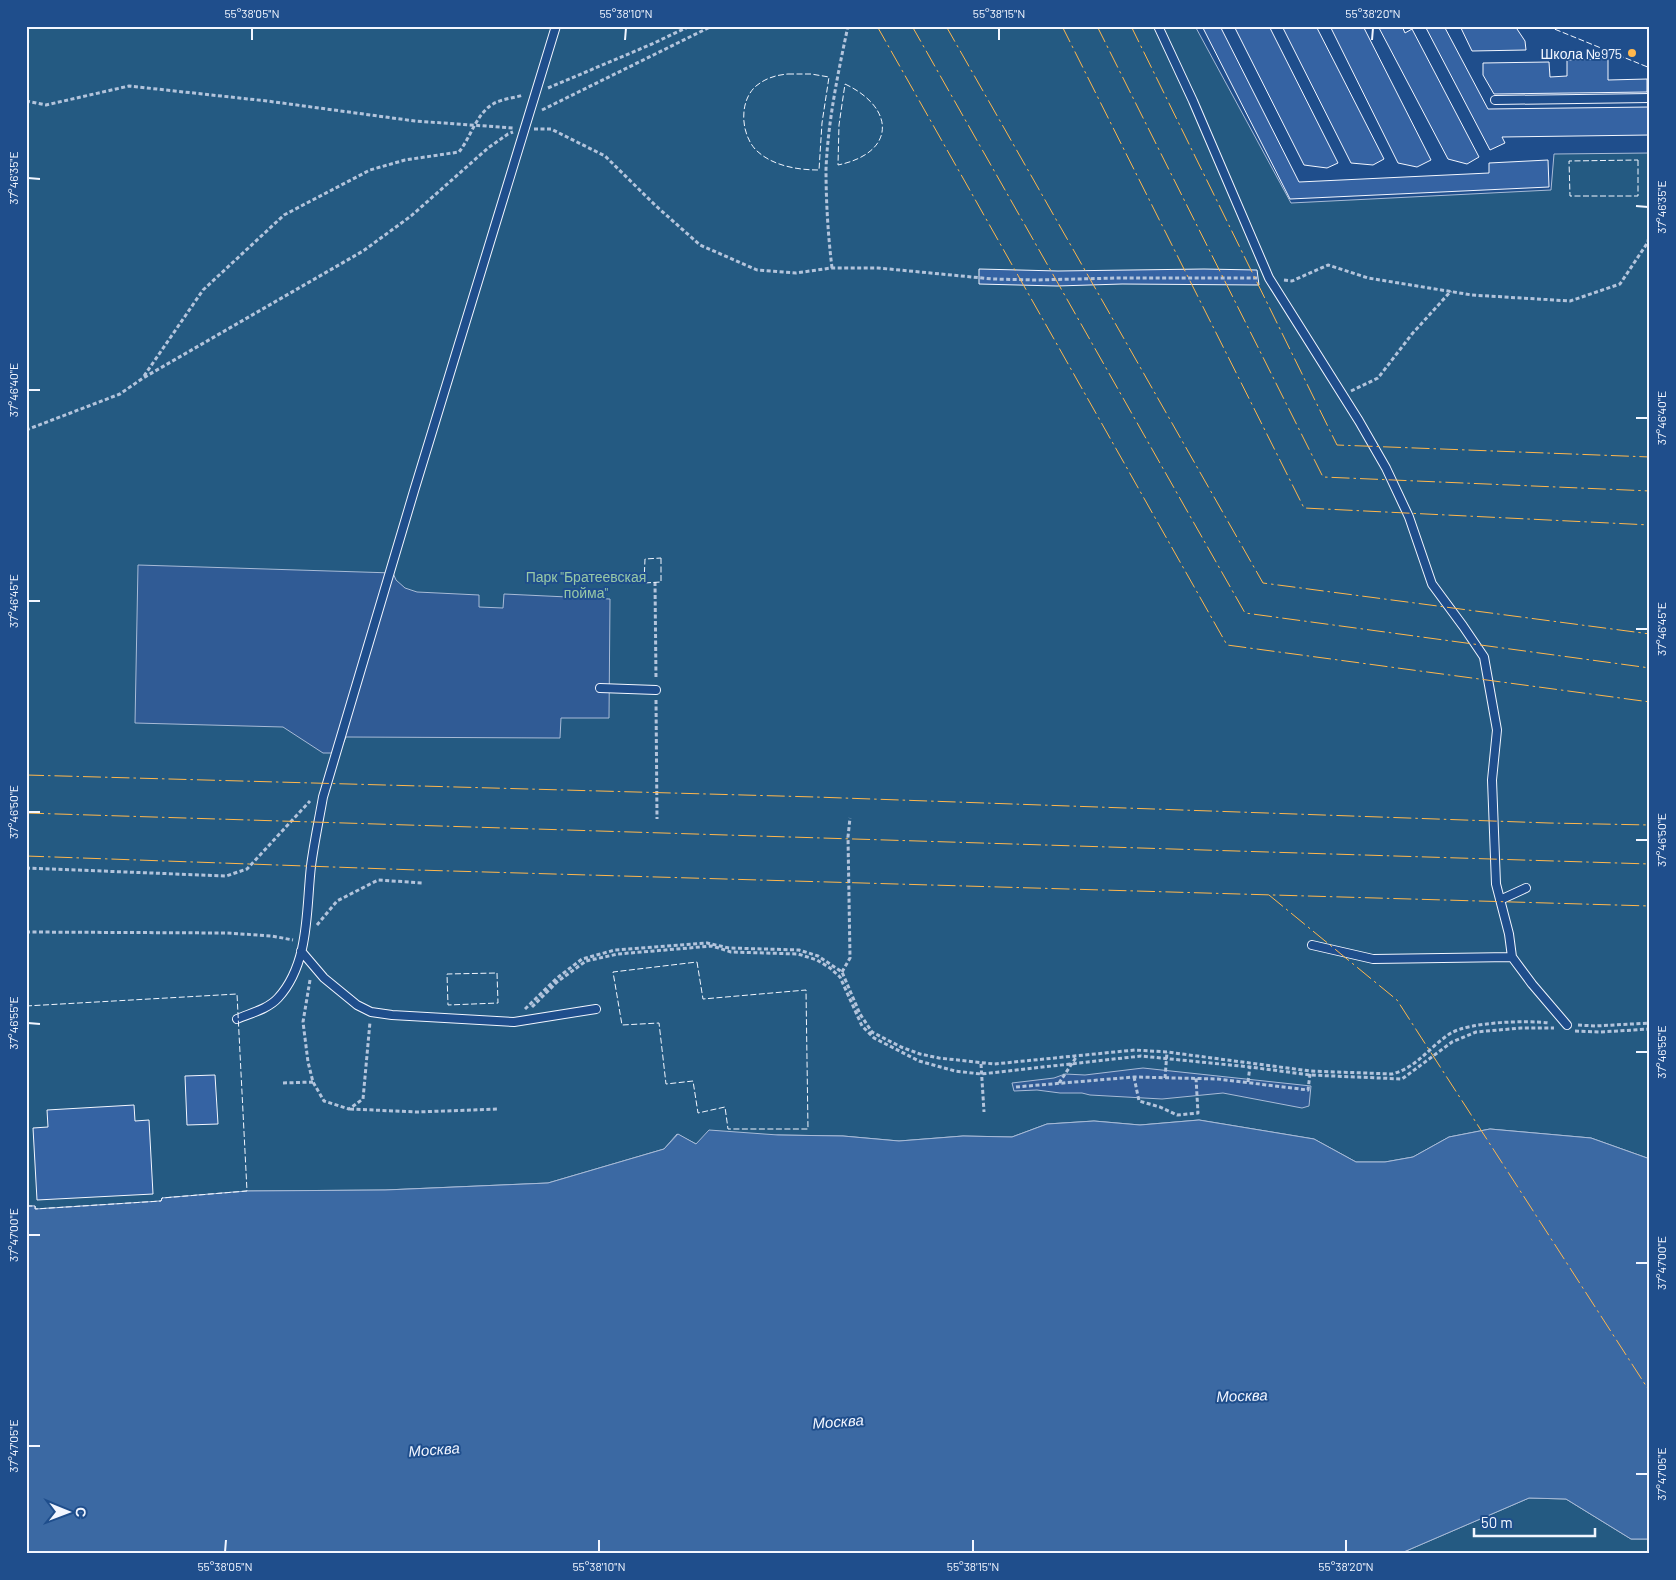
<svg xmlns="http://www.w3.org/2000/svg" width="1676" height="1580" viewBox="0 0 1676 1580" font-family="Barlow,sans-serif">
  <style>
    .green { fill: #245a82; stroke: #a8bbd7 }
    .parking { fill: #305b95; stroke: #a8bbd7 }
    .water { fill: #3b69a3; stroke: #a8bbd7 }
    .building { fill: #3563a3; stroke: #f2f6ff }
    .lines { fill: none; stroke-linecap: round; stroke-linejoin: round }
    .lane-casing { stroke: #f2f6ff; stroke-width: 10 }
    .path { stroke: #b3c4dc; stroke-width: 3; stroke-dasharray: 4 2.5; stroke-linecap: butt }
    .lane { stroke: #1f4e8c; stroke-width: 8 }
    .fence { stroke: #f2f6ff; stroke-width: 1; stroke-dasharray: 6 2.5; stroke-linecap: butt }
    .power { stroke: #ffb74d; stroke-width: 1; stroke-dasharray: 18 4 2.5 4; stroke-linecap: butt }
    .ticks { fill: none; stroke: #f2f6ff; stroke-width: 2 }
    .poi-dot { fill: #ffb74d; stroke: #1f4e8c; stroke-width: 2 }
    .labels { text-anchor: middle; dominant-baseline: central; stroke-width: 4; stroke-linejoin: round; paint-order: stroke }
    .poi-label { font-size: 14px; fill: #f2f6ff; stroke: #1f4e8c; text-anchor: end }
    .park-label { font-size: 14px; fill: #97c8a6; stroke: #1f4e8c }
    .water-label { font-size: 15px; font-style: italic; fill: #f2f6ff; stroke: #1f4e8c }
    .neatline { fill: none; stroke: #f2f6ff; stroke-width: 2 }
    .ticks-label { font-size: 12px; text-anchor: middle; fill: #f2f6ff }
  </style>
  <rect width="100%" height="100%" fill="#1f4e8c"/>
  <path class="green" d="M26,26H1195L1291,203L1551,190L1554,154L1650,153V1159L1591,1138L1490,1129L1449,1137L1413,1157L1385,1162H1356L1314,1139L1199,1120L1140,1125L1094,1121L1047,1124L1012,1137L963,1136L899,1141L843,1136L778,1135L696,1144L677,1134L664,1149L548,1183L385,1190L247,1191L162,1198L161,1201L35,1209V1206H26Z
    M1529,1498L1566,1499L1631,1539H1650V1554H1399Z"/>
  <path class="parking" d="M138,565L393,573L396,580L405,588L417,592L479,595V607L503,608L504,594L610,599L609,718H561L560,738L346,737L339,753H323L283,727L135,723Z
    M1143,1068L1311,1086L1309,1106L1302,1108L1223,1093L1162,1099L1090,1095L1082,1093H1060L1037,1090L1014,1091L1012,1083L1054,1078L1065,1074L1085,1075Z"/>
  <path class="water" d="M1199,1120L1314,1139L1356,1162H1385L1413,1157L1449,1137L1490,1129L1591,1138L1650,1159V1539H1631L1566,1499L1529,1498L1399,1554H26V1206H35L36,1209L161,1201L162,1198L247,1191L385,1190L548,1183L664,1149L678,1134L696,1144L709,1130L778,1135L843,1136L899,1141L963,1136L1012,1137L1047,1124L1094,1121L1140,1125Z"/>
  <path class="building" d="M1202,26H1220L1299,182L1489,173V163L1548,160L1549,187L1290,199Z
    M1234,26H1269L1338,163L1327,168L1304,165Z
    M1282,26H1316L1384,159L1373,165L1351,163Z
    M1330,26H1363L1431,160L1417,167L1398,163Z
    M1378,26H1402L1405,33L1412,29L1479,157L1467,164L1448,159Z
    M1425,26H1444L1488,109L1650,107V135L1502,137L1505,143L1490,150Z
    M1460,26H1515L1525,41L1526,50L1472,51Z
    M1608,59V80L1647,79V92L1494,94L1483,75V63L1549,62L1550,77L1567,76V60Z
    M979,269L1058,271L1204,269L1257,270L1259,285L1122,284L1057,286L979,284Z
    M215,1075L218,1124L187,1125L185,1076Z
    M134,1105L135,1121L149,1120L153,1194L37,1200L33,1128L48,1127L47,1110Z"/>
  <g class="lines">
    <g class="lane-casing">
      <path id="lane" d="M1158,26L1193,101L1269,278L1359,421L1386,468L1409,517L1432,584L1463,626L1484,657L1497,730L1492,780L1496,884L1509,934L1512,957L1532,984L1567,1025
        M1495,100L1650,98
        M600,688L656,690
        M1500,900L1526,888
        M1312,945L1373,959L1512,957
        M301,951L324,978L357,1005L371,1012L392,1015L514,1022L596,1009
        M237,1019C251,1013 268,1009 278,998C310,963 306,909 311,866C314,843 319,820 323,797L414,491L556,26"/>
    </g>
    <path class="path" d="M548,88L652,44L690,26
      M26,101L46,105L129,86L267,101L415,121L513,128
      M542,110L712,26
      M534,129H551L605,156L656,206L700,245L757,270L796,273L831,268H878L993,279L1035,280L1119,278H1258
      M832,268C828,235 826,202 826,169C828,121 838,73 848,26
      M1284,280L1292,281L1328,265L1368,278L1472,295L1570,301L1620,284L1648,242L1650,228
      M144,376L203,290L284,215L370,170L405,160L459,152C471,137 476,114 493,104C501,99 514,98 523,95
      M1351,391L1378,378L1412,334L1451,291
      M26,430L120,394L143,378L363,251L411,216L488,148L508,134L513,132
      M655,582L656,679
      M656,700L657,819
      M26,868L226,876L247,869L310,801
      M317,925L337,901L378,880L423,883
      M26,932L226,933L272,936L293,940
      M842,972L850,958L848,837L850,818
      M310,980L303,1022L308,1062L313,1082L324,1101L349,1109L363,1099L370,1022
      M532,1007L557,982L586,961L618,954L712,946L731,952L798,954L817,960L830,968L840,977L862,1026L874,1038L919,1061L955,1071L981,1074L1141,1056L1250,1067L1310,1075L1402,1079L1452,1042L1476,1032L1521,1028H1554
      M525,1009L557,978L582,959L615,950L707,943L729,948L799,950L818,956L842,972L860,1014L872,1032L901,1047L920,1054L939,1058L994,1064L1135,1050L1167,1052L1310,1071L1392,1074C1418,1067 1429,1047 1451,1033C1470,1022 1527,1020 1549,1023
      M1578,1025L1595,1026L1650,1023
      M1575,1031L1600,1032L1650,1029
      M981,1064L984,1112
      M1134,1077L1139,1101L1160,1107L1177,1115L1198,1113L1196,1078
      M1165,1078L1167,1052
      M1248,1082L1250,1066
      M283,1083L313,1082
      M1059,1083L1077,1056
      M1016,1087L1134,1077L1218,1079L1308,1090L1310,1074
      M350,1109L417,1112L499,1109"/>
    <use href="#lane" class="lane"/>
    <path class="fence" d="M1547,26L1650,68
      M788,74H811L829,77L822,123L819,170C798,170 773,166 757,151C741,136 738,102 756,86C766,78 776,75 788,74Z
      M845,84C896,108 896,153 838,165L839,125Z
      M1638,160V196H1570L1569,161Z
      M661,558V582L644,583L645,559Z
      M697,962L703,999L806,990L808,1129H728L725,1107L698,1113L693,1081L666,1084L659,1023L622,1025L613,972Z
      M497,973L498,1003L448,1005L447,974Z
      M26,1006L237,994L247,1191L162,1198L161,1201L35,1209V1206H26"/>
    <path class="power" d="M877,26L1227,645L1650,702
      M912,26L1245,613L1650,668
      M946,26L1263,583L1650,634
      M1062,26L1304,508L1650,525
      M1097,26L1323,477L1650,491
      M1131,26L1337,445L1650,457
      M26,775L815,797L1549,823L1650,825
      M26,813L1650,864
      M26,856L417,870L1650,906
      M1269,895L1397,1000L1650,1392"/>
  </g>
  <path class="ticks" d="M252,40V28M625,40L626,28M999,40V28M1372,40L1373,28M28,178L40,179M1636,206L1648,207M28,390H40M1636,418H1648M28,601H40M1636,629H1648M28,812H40M1636,840H1648M28,1023L40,1024M1636,1052H1648M28,1235H40M1636,1263H1648M28,1446H40M1636,1474H1648M225,1552L226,1540M599,1552V1540M973,1552V1540M1346,1552V1540"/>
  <circle class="poi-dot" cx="1632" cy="53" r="5"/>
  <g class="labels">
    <g class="poi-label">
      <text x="1622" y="53">Школа №975</text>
    </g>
    <g class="park-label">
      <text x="586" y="576">Парк "Братеевская<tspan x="586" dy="16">пойма"</tspan></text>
    </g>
    <g class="water-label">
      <text transform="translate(1242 1395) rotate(-2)">Москва</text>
      <text transform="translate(838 1421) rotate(-4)">Москва</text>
      <text transform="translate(434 1449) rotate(-4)">Москва</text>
    </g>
  </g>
  <rect width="1676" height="1580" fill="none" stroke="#1f4e8c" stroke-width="55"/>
  <g transform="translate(68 1512) rotate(91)" stroke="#1f4e8c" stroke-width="4" paint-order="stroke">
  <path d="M0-4L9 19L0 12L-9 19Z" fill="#f2f6ff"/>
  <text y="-8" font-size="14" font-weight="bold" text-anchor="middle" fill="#f2f6ff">С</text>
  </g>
  <path d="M1474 1528v8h121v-8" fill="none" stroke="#f2f6ff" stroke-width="2.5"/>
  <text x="1481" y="1528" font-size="15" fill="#f2f6ff" stroke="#1f4e8c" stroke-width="4" paint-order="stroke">50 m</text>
  <rect x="28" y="28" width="1620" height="1524" class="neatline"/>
  <g class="ticks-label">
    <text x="252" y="18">55°38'05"N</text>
    <text x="626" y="18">55°38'10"N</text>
    <text x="999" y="18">55°38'15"N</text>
    <text x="1373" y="18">55°38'20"N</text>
    <text transform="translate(14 178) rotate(-90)" y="4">37°46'35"E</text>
    <text transform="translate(1662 207) rotate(-90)" y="4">37°46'35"E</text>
    <text transform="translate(14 390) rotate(-90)" y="4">37°46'40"E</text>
    <text transform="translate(1662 418) rotate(-90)" y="4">37°46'40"E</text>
    <text transform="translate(14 601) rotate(-90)" y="4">37°46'45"E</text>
    <text transform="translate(1662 629) rotate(-90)" y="4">37°46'45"E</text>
    <text transform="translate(14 812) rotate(-90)" y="4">37°46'50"E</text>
    <text transform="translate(1662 840) rotate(-90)" y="4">37°46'50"E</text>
    <text transform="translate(14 1023) rotate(-90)" y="4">37°46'55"E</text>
    <text transform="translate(1662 1052) rotate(-90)" y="4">37°46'55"E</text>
    <text transform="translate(14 1235) rotate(-90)" y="4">37°47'00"E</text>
    <text transform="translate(1662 1263) rotate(-90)" y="4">37°47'00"E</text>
    <text transform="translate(14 1446) rotate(-90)" y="4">37°47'05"E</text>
    <text transform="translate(1662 1474) rotate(-90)" y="4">37°47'05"E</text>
    <text x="225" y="1571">55°38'05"N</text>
    <text x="599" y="1571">55°38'10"N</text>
    <text x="973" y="1571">55°38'15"N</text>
    <text x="1346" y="1571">55°38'20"N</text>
  </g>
</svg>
